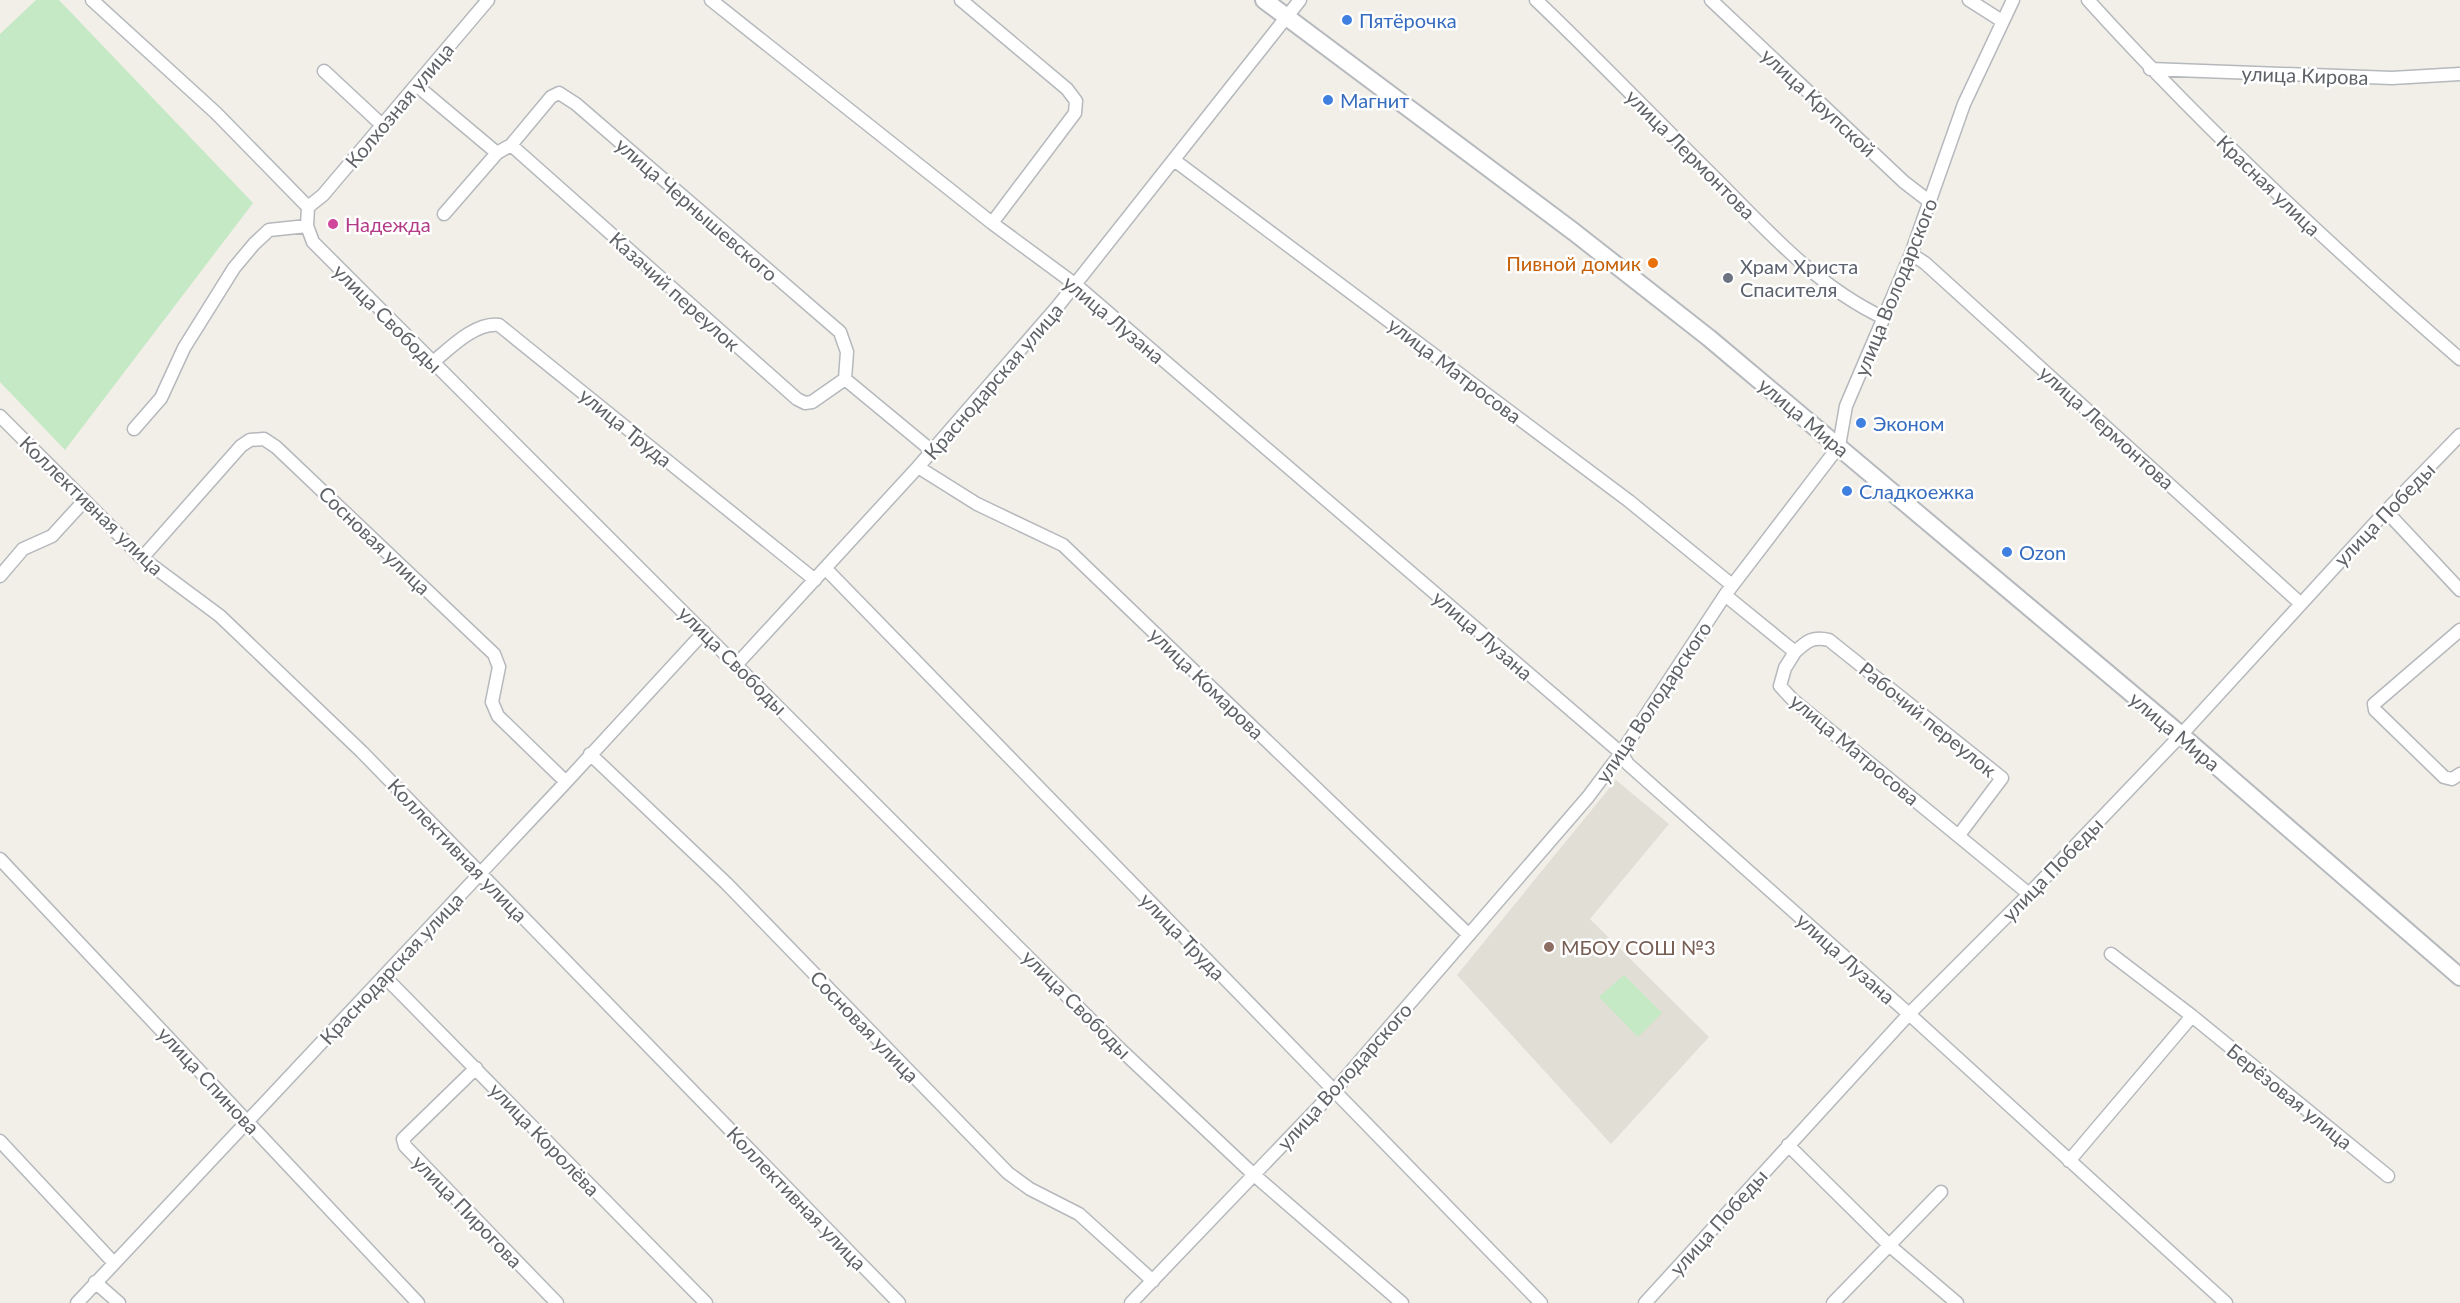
<svg xmlns="http://www.w3.org/2000/svg" width="2460" height="1303" viewBox="0 0 2460 1303" font-family="Lato,sans-serif">
  <style>
    .education { fill: #e1ded6 }
    .green { fill: #c5e8c5 }
    .lines { fill: none; stroke-linecap: round; stroke-linejoin: round }
    .minor-casing { stroke: #b5b8bc; stroke-width: 15 }
    .secondary-casing { stroke: #b6babf; stroke-width: 20 }
    .minor { stroke: #fff; stroke-width: 12 }
    .secondary { stroke: #fff; stroke-width: 16 }
    .shop-dot { fill: #3f7fe0; stroke: #fff; stroke-width: 2 }
    .hotel-dot { fill: #d1479c; stroke: #fff; stroke-width: 2 }
    .food-dot { fill: #e8710a; stroke: #fff; stroke-width: 2 }
    .worship-dot { fill: #6b7280; stroke: #fff; stroke-width: 2 }
    .education-dot { fill: #8d6e63; stroke: #fff; stroke-width: 2 }
    .labels { text-anchor: middle; dominant-baseline: central; stroke-width: 5; stroke-linejoin: round; paint-order: stroke }
    .shop-label { font-size: 20px; fill: #366cbe; stroke: #fff; text-anchor: start }
    .street-label { font-size: 20px; fill: #5f6368; stroke: #fff }
    .hotel-label { font-size: 20px; fill: #b23c85; stroke: #fff; text-anchor: start }
    .food-label { font-size: 20px; fill: #c56008; stroke: #fff; text-anchor: end }
    .worship-label { font-size: 20px; fill: #5b616d; stroke: #fff; text-anchor: start }
    .education-label { font-size: 20px; fill: #785e54; stroke: #fff; text-anchor: start }
  </style>
  <rect width="100%" height="100%" fill="#f1efe8"/>
  <path class="education" d="M1616,780L1669,824L1590,919L1709,1037L1611,1144L1457,975Z"/>
  <path class="green" d="M36,0H59L253,203L65,450L0,382V34Z
    M1624,975L1662,1013L1638,1037L1599,997Z"/>
  <g class="lines">
    <g class="minor-casing">
      <path id="minor" d="M92,0L216,113L308,207L307,226L313,242L1119,1048L1253,1174L1402,1303
        M711,0L992,223L1076,285L1621,753L1628,764L1909,1014L2226,1303
        M961,0L1067,89L1076,101L1075,113L992,223
        M1536,0C1600,61 1660,124 1723,186C1772,236 1820,288 1884,318
        M1711,0L1904,182L1930,202
        M1969,0L2002,21
        M2088,0C2204,128 2330,246 2460,359
        M2150,69L2392,78L2460,74
        M324,71L382,125
        M416,85L497,153
        M511,145L797,399L805,403L812,402L845,379
        M1174,160L1629,501L1732,585
        M308,207L323,195L488,0
        M444,214L497,153L511,145L551,97L559,93L576,104L840,332L847,352L845,379
        M1911,254L1925,263L2300,603
        M432,363C450,348 475,322 499,325L815,580
        M845,379L932,451
        M0,416L142,558L220,616L362,752L899,1303
        M134,429L161,398L184,348L234,268L254,244L269,230L307,226
        M918,467L977,504L1063,545L1469,935
        M2386,511L2460,590
        M142,558L241,446L250,440L264,439L276,447L494,654L499,667L492,702L498,716L566,782
        M825,568L1541,1303
        M0,576L23,549L52,536L84,501
        M1725,595L1795,652L1785,668L1780,686L1793,700L2029,894
        M2460,630L2374,704L2375,710L2444,777L2452,779L2460,774
        M1795,652C1807,641 1813,636 1829,640L2002,778L1959,835
        M737,664L918,467L1058,306L1300,0
        M590,754L726,883L1008,1173L1030,1189L1079,1214L1153,1281
        M0,859L418,1303
        M2111,954L2192,1016L2388,1176
        M384,976L706,1303
        M476,1068L403,1139L405,1146L557,1303
        M0,1141L113,1262
        M1788,1145L1890,1246L1957,1303
        M2069,1161L2192,1016
        M95,1282L119,1303
        M77,1303L566,782L704,632
        M1131,1303L1334,1091L1588,797L1621,753L1725,595L1839,446L1846,406L1911,254L1964,104L2013,0
        M1645,1303L1909,1014L2029,894L2181,735L2386,511L2460,435
        M1833,1303L1941,1192"/>
    </g>
    <g class="secondary-casing">
      <path id="secondary" d="M1264,0L1574,232L1709,338L2181,735L2460,977"/>
    </g>
    <use href="#minor" class="minor"/>
    <use href="#secondary" class="secondary"/>
  </g>
  <g class="shop-dot">
    <circle cx="1347" cy="20" r="6"/>
    <circle cx="1328" cy="100" r="6"/>
    <circle cx="1861" cy="423" r="6"/>
    <circle cx="1847" cy="491" r="6"/>
    <circle cx="2007" cy="552" r="6"/>
  </g>
  <circle class="hotel-dot" cx="333" cy="224" r="6"/>
  <circle class="food-dot" cx="1653" cy="263" r="6"/>
  <circle class="worship-dot" cx="1728" cy="278" r="6"/>
  <circle class="education-dot" cx="1549" cy="947" r="6"/>
  <g class="labels">
    <g class="shop-label">
      <text x="1359" y="20">Пятёрочка</text>
      <text x="1340" y="100">Магнит</text>
      <text x="1873" y="423">Эконом</text>
      <text x="1859" y="491">Сладкоежка</text>
      <text x="2019" y="552">Ozon</text>
    </g>
    <g class="street-label">
      <text transform="translate(2305 75) rotate(2)">улица Кирова</text>
      <text transform="translate(1819 102) rotate(43)">улица Крупской</text>
      <text transform="translate(399 105) rotate(-50)">Колхозная улица</text>
      <text transform="translate(1691 154) rotate(45)">улица Лермонтова</text>
      <text transform="translate(2269 185) rotate(44)">Красная улица</text>
      <text transform="translate(697 209) rotate(41)">улица Чернышевского</text>
      <text transform="translate(1895 287) rotate(-68)">улица Володарского</text>
      <text transform="translate(675 291) rotate(42)">Казачий переулок</text>
      <text transform="translate(388 318) rotate(45)">улица Свободы</text>
      <text transform="translate(1114 319) rotate(40)">улица Лузана</text>
      <text transform="translate(1455 370) rotate(37)">улица Матросова</text>
      <text transform="translate(993 381) rotate(-49)">Краснодарская улица</text>
      <text transform="translate(1804 417) rotate(40)">улица Мира</text>
      <text transform="translate(626 427) rotate(39)">улица Труда</text>
      <text transform="translate(2107 427) rotate(42)">улица Лермонтова</text>
      <text transform="translate(92 505) rotate(44)">Коллективная улица</text>
      <text transform="translate(2384 514) rotate(-46)">улица Победы</text>
      <text transform="translate(375 540) rotate(44)">Сосновая улица</text>
      <text transform="translate(1483 635) rotate(41)">улица Лузана</text>
      <text transform="translate(733 660) rotate(45)">улица Свободы</text>
      <text transform="translate(1207 683) rotate(44)">улица Комарова</text>
      <text transform="translate(1653 702) rotate(-56)">улица Володарского</text>
      <text transform="translate(1928 719) rotate(39)">Рабочий переулок</text>
      <text transform="translate(2175 731) rotate(40)">улица Мира</text>
      <text transform="translate(1855 749) rotate(40)">улица Матросова</text>
      <text transform="translate(458 850) rotate(46)">Коллективная улица</text>
      <text transform="translate(2052 869) rotate(-46)">улица Победы</text>
      <text transform="translate(1183 936) rotate(46)">улица Труда</text>
      <text transform="translate(1846 958) rotate(42)">улица Лузана</text>
      <text transform="translate(391 968) rotate(-47)">Краснодарская улица</text>
      <text transform="translate(1077 1004) rotate(45)">улица Свободы</text>
      <text transform="translate(865 1026) rotate(46)">Сосновая улица</text>
      <text transform="translate(1344 1076) rotate(-48)">улица Володарского</text>
      <text transform="translate(209 1080) rotate(47)">улица Спинова</text>
      <text transform="translate(2290 1096) rotate(39)">Берёзовая улица</text>
      <text transform="translate(545 1139) rotate(46)">улица Королёва</text>
      <text transform="translate(797 1198) rotate(46)">Коллективная улица</text>
      <text transform="translate(468 1211) rotate(46)">улица Пирогова</text>
      <text transform="translate(1718 1222) rotate(-48)">улица Победы</text>
    </g>
    <g class="hotel-label">
      <text x="345" y="224">Надежда</text>
    </g>
    <g class="food-label">
      <text x="1641" y="263">Пивной домик</text>
    </g>
    <g class="worship-label">
      <text x="1740" y="266">Храм Христа<tspan x="1740" dy="23">Спасителя</tspan></text>
    </g>
    <g class="education-label">
      <text x="1561" y="947">МБОУ СОШ №3</text>
    </g>
  </g>
</svg>
